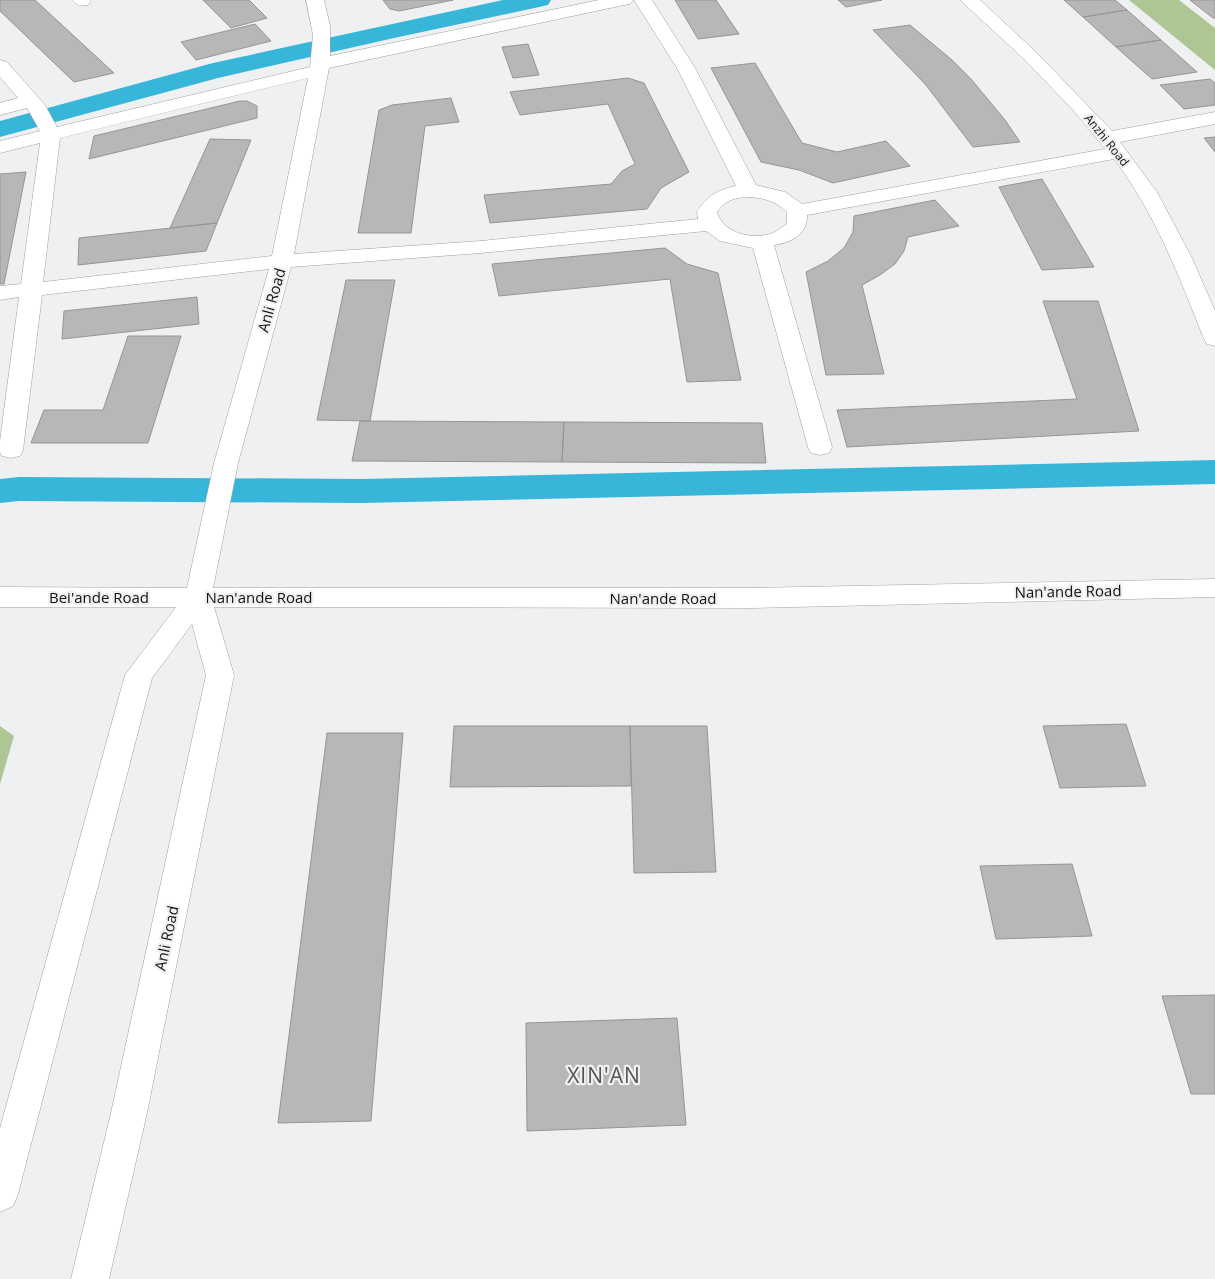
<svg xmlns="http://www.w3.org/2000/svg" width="1215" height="1279" viewBox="0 0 1215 1279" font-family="'Open Sans',sans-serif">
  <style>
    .green { fill: #aec694 }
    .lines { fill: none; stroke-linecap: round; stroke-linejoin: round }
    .canal { fill: #38b6da; fill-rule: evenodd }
    .building { fill: #b8b7b5; stroke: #969594 }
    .minor-casing { stroke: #9e9fa0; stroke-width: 1 }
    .minor { fill: #fff; fill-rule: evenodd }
    .labels { text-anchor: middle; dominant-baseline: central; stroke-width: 4.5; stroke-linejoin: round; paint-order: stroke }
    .far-street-label { font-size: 12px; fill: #121212; stroke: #eff0f2 }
    .street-label { font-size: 15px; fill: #121212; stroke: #eff0f2 }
    .near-quarter-label { font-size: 21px; letter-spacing: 1px; fill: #535455; stroke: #eff0f2 }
  </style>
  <rect width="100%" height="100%" fill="#eff0f2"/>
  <path class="green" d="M1129,0H1179L1215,28V70Z
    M0,726L14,736L0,784Z"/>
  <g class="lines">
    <path class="canal" d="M503,0H551L548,5L539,7L394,38L218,78L0,137V121L213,63Z
      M1215,460V484L361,503L19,501L0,503V479L19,477L361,479Z"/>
  </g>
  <path class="building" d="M0,0H35L114,73L74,82L0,11Z
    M203,0H249L267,18L231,28Z
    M383,0H453L399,11L390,9Z
    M675,0H716L739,34L698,39Z
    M838,0H882L846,7Z
    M1064,0H1115L1127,10L1083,17Z
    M1190,0H1215V18H1213Z
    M1127,10L1161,40L1116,47L1083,17Z
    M255,24L271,41L196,60L181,42Z
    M910,25L952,60L971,79L1005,120L1020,142L973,147L926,85L873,30Z
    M1161,40L1197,72L1152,79L1116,47Z
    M528,44L539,75L513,78L502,47Z
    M755,63L802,143L837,152L886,141L910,166L833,183L799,170L761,162L711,68Z
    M628,78L644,83L689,172L661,188L647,209L490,223L484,195L611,184L622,171L635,164L608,104L520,115L510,92Z
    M1210,79L1215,83V105L1184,109L1160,85Z
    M451,98L459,122L425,126L411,233H358L379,110L392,105Z
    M240,101H247L257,106V118L89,159L94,136Z
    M1215,137V152L1204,138Z
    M210,139L251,140L217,223L170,228Z
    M26,172L4,284H0V174Z
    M1042,179L1094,267L1042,270L999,187Z
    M935,200L959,226L908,237L904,251L895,264L880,275L862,285L884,374L826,375L806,272L828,261L844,248L853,232L854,216Z
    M217,223L206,251L78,265L79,238Z
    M665,248L687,264L718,273L741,380L687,382L670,279L499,296L492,264Z
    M346,280H395L370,421L317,420Z
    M197,297L199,324L62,339L64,311Z
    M1043,301H1098L1139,431L847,447L837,410L1077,399Z
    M128,336H181L148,443H31L44,410H103Z
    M360,421L564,422L562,462L352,461Z
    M564,422L762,423L766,463L562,462Z
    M1126,724L1146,786L1060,788L1043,726Z
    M454,726H630L631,786L450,787Z
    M630,726H707L716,872L634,873Z
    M327,733H403L371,1121L278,1123Z
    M1072,864L1092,936L996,939L980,866Z
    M1215,995V1094H1191L1162,996Z
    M677,1018L686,1125L527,1131L526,1023Z"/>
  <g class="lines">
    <g class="minor-casing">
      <path id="minor" d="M72,0H90L91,1L88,5C81,6 77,6 72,0Z
        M306,0H324L330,26V56L599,0H633L630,4L624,5L329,68L294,254L481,241L698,219L697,212C707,196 717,190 736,186L677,68L634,0H652L695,68L756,185L785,192L802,204L1105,149L1073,110L1024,59L960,0H980L1036,52L1112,131L1215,112V124L1120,142L1157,192L1192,258L1215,311V346L1207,344L1204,339C1179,276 1155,213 1114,159L807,215C808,234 791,243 774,245L832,447L829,453L820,455L811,453L808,447L753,248L720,241L706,231L481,253L291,267L238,463L213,588H751L1215,579V597L751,608L214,607L234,675L147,1113L109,1279H71L111,1113L206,675L192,624L152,678L18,1194L13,1206L0,1212V1128L125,675L176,607H0V587L187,588L214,463L269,269L42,295L23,450L20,456L11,458L2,456L0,452V441L19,297L0,300V286L21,284L40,143L0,153V141L40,131L27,108L0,115V103L18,98L0,77V60L7,62L45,105L57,127L310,67L313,35ZM308,78L272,256L43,282L60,138ZM749,197C764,198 776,201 787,212V224C783,226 778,231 773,233C753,240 723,234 717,212C725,200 736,197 749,197Z"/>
    </g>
    <use href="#minor" class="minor"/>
  </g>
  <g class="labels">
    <g class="far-street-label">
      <text transform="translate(1107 140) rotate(51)">Anzhi Road</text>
    </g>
    <g class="street-label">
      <text transform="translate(271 300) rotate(-74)">Anli Road</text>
      <text transform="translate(1068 591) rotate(-1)">Nan'ande Road</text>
      <text x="99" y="597">Bei'ande Road</text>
      <text x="259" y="597">Nan'ande Road</text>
      <text x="663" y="598">Nan'ande Road</text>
      <text transform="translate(166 938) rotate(-78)">Anli Road</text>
    </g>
    <g class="near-quarter-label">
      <text x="604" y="1075">XIN'AN</text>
    </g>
  </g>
</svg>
